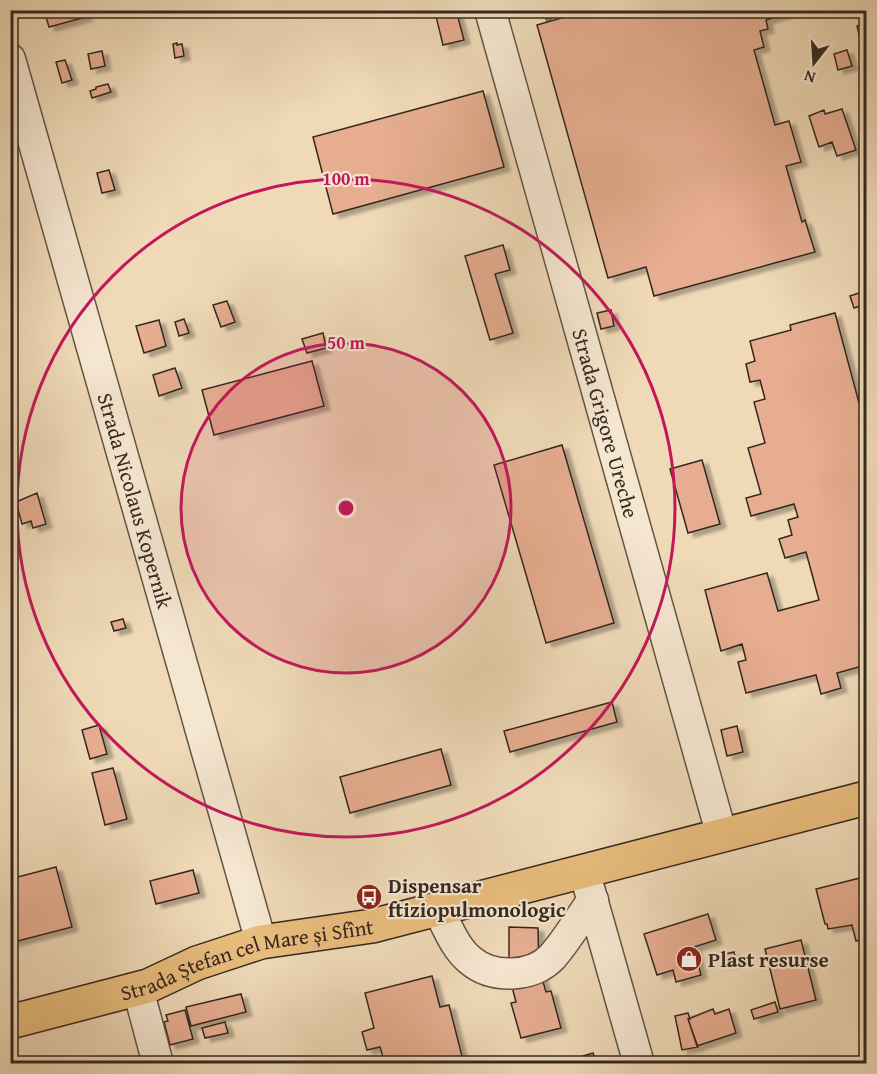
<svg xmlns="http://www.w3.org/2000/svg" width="877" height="1074" viewBox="0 0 877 1074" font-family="'Gentium Book Plus',serif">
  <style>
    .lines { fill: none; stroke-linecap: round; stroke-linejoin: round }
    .stream { stroke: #727f78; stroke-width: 7 }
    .building { fill: #e6ad90; stroke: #352820; stroke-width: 1.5; filter: url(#shadow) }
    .minor-casing { stroke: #645446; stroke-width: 33 }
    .major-casing { stroke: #352820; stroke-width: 36 }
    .minor { stroke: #f5e6d0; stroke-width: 30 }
    .major { stroke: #e8bc7c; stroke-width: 33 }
    .ring { fill: none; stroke: #c2185b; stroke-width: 3 }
    .labels { text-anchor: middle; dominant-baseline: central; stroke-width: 4.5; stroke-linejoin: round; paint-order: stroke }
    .street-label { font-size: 21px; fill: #352820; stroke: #f5e6d0 }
    .poi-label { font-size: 21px; font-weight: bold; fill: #352820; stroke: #f5e6d0; text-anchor: start }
    .centre { fill: #c2185b; stroke: #f5e6d0; stroke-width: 3 }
    .ring-label { font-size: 18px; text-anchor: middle; font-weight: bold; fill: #c2185b; stroke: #f5e6d0; stroke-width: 4.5; stroke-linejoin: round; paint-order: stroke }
  </style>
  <defs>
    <filter id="shadow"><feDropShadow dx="6" dy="4" stdDeviation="1.5" flood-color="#0004"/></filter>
  </defs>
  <rect width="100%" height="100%" fill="#efd9b7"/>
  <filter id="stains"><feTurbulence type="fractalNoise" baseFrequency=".00333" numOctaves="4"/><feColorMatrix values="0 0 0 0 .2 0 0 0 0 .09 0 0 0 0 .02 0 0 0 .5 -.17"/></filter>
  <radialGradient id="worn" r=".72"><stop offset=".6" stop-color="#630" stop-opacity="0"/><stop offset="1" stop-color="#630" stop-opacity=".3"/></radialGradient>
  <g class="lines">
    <path class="stream" d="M546,10L552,30"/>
  </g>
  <path class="building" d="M44,10H84L86,17L49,27Z
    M440,10H456L464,40L443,45L435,12Z
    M589,10H796L766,20L768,29L760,31L764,47L754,50L775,125L789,121L801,162L786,166L802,222L805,220L815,252L654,296L646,267L608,278L537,25Z
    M866,23V61L857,26Z
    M177,43V45L182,44L184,56L175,58L173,44Z
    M847,50L852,66L838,70L834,54Z
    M102,51L105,66L91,69L88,54Z
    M65,60L72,80L62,83L56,62Z
    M108,84L111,92L92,98L90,91L96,89V87Z
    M483,91L504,167L333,214L313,137Z
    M842,109L856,150L837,156L832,142L819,147L809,116L824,110L825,114Z
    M109,170L115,190L102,193L97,173Z
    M503,245L510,270L495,274L513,333L490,340L465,256Z
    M859,293L863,305L854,308L850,296Z
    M227,301L235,322L221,327L213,305Z
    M611,310L614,326L601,329L597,313Z
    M835,313L866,429V665L837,673L841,688L821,694L816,675L746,693L738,662L746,660L742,644L721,651L705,590L767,573L778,611L819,600L806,552L785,558L779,539L792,535L788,520L798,517L794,504L751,516L746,498L761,494L748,448L765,443L754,402L765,399L760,380L750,382L746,364L755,361L750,341L791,330L790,325Z
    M184,319L189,333L179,336L175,322Z
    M159,320L166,346L144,353L136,326Z
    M323,333L326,348L307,353L302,339Z
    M312,361L324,406L214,435L202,390Z
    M175,368L182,388L159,396L153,375Z
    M562,445L614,623L546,643L494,465Z
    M702,460L720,524L688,533L670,469Z
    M37,493L46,524L33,528L31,521L22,524L16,502Z
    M123,619L126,628L114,631L111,622Z
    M612,702L617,722L510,752L504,731Z
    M99,725L107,754L90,759L82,730Z
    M737,726L743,752L727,756L721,730Z
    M441,749L451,785L350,813L340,777Z
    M113,768L127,819L105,825L92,773Z
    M56,867L72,927L10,943V879Z
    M193,870L199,893L156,904L150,881Z
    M860,878L866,901V938L856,941L852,925L828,929L827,924H825L816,889Z
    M708,914L716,940L694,947L701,975L676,982L673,970L657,975L644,934Z
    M509,927L538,928L539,968L546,992L551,991L561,1028L521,1038L511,1003L516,1002L509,975Z
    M801,940L816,1000L780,1009L765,949Z
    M734,952L736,962L727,964L725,954Z
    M432,976L440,1007L449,1005L464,1064H385L380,1047L367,1050L362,1032L374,1028L365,993Z
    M241,994L246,1012L191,1026L186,1007Z
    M775,1002L778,1012L754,1019L751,1010Z
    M713,1009L715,1014L729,1009L736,1033L697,1046L688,1019Z
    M185,1010L193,1039L170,1045L164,1022L168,1021L166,1015Z
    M688,1013L690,1019H688L698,1047L682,1050L675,1016Z
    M225,1022L228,1033L205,1038L202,1028Z
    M593,1053L597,1064H574L573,1059Z"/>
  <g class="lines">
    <g class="minor-casing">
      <g id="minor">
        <path id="s1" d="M490,10L722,836"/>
        <path id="s2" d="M10,59L261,942"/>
        <path d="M589,888L639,1064"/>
        <path d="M438,909C447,926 455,948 470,960C492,979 532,978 552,957C567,940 579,919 593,900"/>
        <path d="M138,989L158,1064"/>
      </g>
    </g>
    <g class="major-casing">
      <g id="major">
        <path id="s3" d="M10,1022L148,986L197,963L261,942L372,926L866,798"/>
      </g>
    </g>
    <use href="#minor" class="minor"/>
    <use href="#major" class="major"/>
  </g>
  <circle cx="346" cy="508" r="165" fill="#c2185b" fill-opacity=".12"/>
  <g class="ring">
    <circle cx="346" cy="508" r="165"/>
    <circle cx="346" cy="508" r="329"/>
  </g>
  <defs>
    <g id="bus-disc" transform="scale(1.35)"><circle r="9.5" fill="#8f2418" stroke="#f5e6d0"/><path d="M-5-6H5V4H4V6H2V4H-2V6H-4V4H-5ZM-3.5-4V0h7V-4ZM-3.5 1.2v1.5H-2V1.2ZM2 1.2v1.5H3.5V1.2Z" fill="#fff"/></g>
    <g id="shop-disc" transform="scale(1.35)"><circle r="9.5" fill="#8f2418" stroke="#f5e6d0"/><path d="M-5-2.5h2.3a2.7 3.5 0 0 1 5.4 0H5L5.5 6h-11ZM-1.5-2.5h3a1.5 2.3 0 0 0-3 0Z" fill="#fff"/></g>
  </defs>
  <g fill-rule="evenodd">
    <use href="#bus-disc" x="369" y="897"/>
    <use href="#shop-disc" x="689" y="959"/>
  </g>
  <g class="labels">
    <g class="street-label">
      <text stroke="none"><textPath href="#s1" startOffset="429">Strada Grigore Ureche</textPath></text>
      <text stroke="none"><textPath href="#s2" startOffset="459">Strada Nicolaus Kopernik</textPath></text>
      <text stroke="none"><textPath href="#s3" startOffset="246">Strada Ștefan cel Mare și Sfînt</textPath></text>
    </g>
    <g class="poi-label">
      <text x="388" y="885">Dispensar<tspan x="388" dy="24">ftiziopulmonologic</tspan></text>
      <text x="708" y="959">Plast resurse</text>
    </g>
  </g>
  <circle cx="346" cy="508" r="9" class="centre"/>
  <g class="ring-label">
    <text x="346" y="185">100 m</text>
    <text x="346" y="349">50 m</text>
  </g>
  <rect width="877" height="1074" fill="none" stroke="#efd9b7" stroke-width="36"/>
  <rect x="12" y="12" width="853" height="1050" fill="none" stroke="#352820" stroke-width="3"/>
  <rect x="18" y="18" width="841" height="1038" fill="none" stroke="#352820" stroke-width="1.5"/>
  <g transform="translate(814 63) rotate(197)" stroke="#f5e6d0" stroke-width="4.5" paint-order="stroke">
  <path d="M0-4.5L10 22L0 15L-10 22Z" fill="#352820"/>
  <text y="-9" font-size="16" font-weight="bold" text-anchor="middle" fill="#352820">N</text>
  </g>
  <rect width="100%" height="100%" filter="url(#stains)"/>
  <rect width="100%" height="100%" fill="url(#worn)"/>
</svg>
